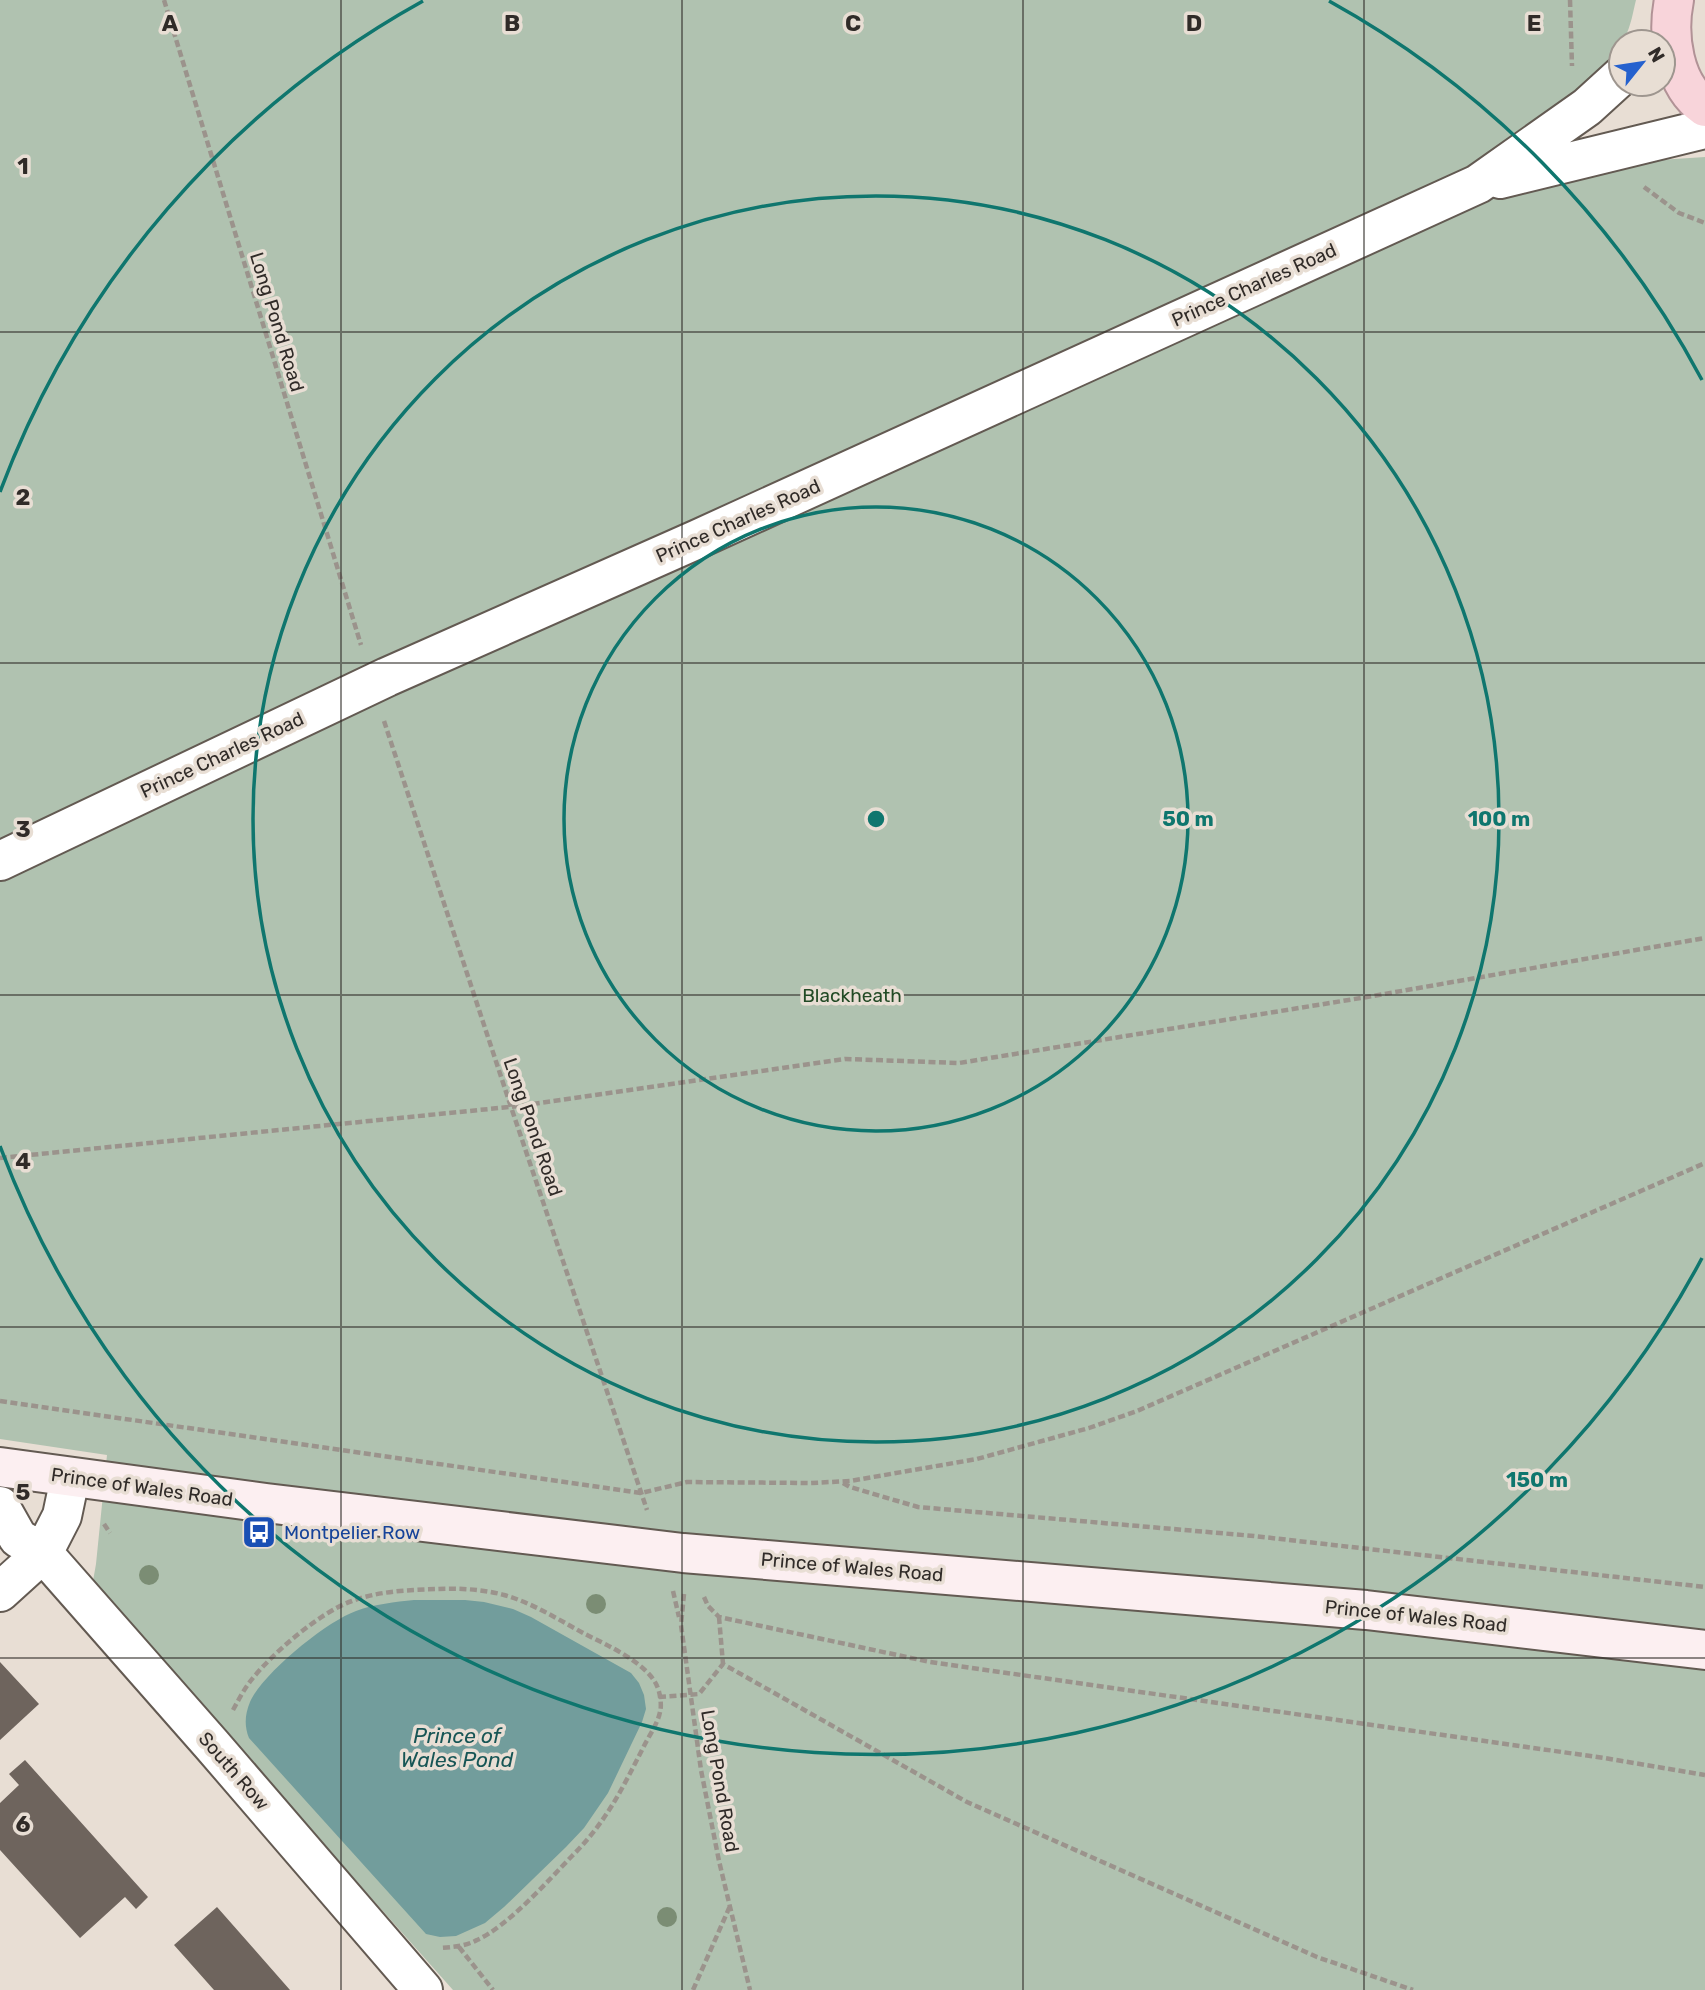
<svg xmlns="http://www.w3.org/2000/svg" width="1705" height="1990" viewBox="0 0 1705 1990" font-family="Rubik,sans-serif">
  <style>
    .green { fill: #b0c2b0 }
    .water { fill: #729d9c }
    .building { fill: #6e645d }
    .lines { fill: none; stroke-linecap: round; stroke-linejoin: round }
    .minor-casing { stroke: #635a52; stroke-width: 42 }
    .tertiary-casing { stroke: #635a52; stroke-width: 42 }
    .secondary-casing { stroke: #635a52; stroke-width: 42 }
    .trunk-casing { stroke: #b19296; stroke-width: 42 }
    .path { stroke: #9b938c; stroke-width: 4.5; stroke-dasharray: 7 3.5; stroke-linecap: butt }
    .minor { stroke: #fff; stroke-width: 38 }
    .tertiary { stroke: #fff; stroke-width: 38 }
    .secondary { stroke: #fceff1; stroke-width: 38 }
    .trunk { stroke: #f8d4da; stroke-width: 38 }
    .tree { fill: #7b8d74 }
    .grid { fill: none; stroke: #302b28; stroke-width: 2; stroke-opacity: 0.55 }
    .ring { fill: none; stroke: #0f766e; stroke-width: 3.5 }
    .labels { text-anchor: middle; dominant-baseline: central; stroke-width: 7; stroke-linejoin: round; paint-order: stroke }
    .street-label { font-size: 19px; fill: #302b28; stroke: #e8ded4 }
    .park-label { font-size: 19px; fill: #224a25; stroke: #e8ded4 }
    .transit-label { font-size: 19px; fill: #164399; stroke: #e8ded4; text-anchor: start }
    .water-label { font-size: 21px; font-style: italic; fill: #175555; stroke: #e8ded4 }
    .grid-label { font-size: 23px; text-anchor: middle; font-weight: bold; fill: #302b28; stroke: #e8ded4; stroke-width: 7; stroke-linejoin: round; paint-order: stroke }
    .centre { fill: #0f766e; stroke: #e8ded4; stroke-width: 3.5 }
    .ring-label { font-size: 21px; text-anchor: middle; font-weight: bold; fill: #0f766e; stroke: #e8ded4; stroke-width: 7; stroke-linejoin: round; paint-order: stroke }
  </style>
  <rect width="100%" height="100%" fill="#e8ded4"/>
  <path class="green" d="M0,0H1636C1633,12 1631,26 1625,37C1603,79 1554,107 1514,133L1543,187L1659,160L1705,157V1990H453L222,1730L93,1581L96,1564L107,1455L0,1439Z"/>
  <path class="water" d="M414,1600H465L484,1602L513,1609L531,1617L631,1673L639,1683L644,1695L646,1709L642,1722L608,1793L584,1828L566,1847L504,1907L485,1923L456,1936L440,1937L426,1934L249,1738C244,1726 245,1714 250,1702C262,1674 327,1621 356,1611C375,1604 395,1602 414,1600Z"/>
  <path class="building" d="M0,1662L39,1704L0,1740Z
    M25,1760L148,1897L136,1909L125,1897L80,1938L0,1850V1803L19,1785L9,1774Z
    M217,1907L290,1990H214L174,1945Z"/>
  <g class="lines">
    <g class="minor-casing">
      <path id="minor" d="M0,1506L18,1538L43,1553L212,1745L423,1990
        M0,1592L43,1553L62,1516L70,1478"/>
    </g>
    <g class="tertiary-casing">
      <path id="tertiary" d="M1500,179L1705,129
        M0,861L387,677L698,539L1478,184L1587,107L1621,76"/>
    </g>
    <g class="secondary-casing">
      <path id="secondary" d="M0,1467L266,1503L683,1553L1366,1610L1705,1650"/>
    </g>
    <g class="trunk-casing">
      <path id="trunk" d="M1674,0C1667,35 1673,85 1705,107"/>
    </g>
    <path class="path" d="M164,0L361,645
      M1570,0L1572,66
      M1644,187L1679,213L1705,223
      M384,721L511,1107L647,1510
      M0,1158L519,1106L845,1059L959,1063L1367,997L1705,938
      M0,1401L641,1493L687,1482L811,1483L850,1481L977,1459L1089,1428L1137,1411L1705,1163
      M843,1483L850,1487L918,1507L1254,1536L1705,1587
      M104,1524L110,1533
      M673,1591L679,1617
      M684,1594L681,1625L701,1770L719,1861L750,1990
      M704,1597L708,1606L719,1617L930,1662L1604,1758L1705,1775
      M719,1617L723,1664
      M659,1697L699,1694L723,1664L967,1802L1317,1957L1413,1990
      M233,1710C238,1701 243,1691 249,1683C270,1655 320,1612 352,1601C379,1591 408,1590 436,1589C458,1588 482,1589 504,1595C533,1603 559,1620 585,1634C607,1645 647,1663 657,1686C660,1692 662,1706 660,1712C658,1723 649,1736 644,1746C622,1789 607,1821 572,1856C548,1881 508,1926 477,1940C466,1946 454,1947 441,1948
      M459,1947L493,1990
      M693,1990L730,1906"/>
    <use href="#minor" class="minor"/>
    <use href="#tertiary" class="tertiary"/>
    <use href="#secondary" class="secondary"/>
    <use href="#trunk" class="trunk"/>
  </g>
  <g class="tree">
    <circle cx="149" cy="1575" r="10"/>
    <circle cx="596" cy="1604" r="10"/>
    <circle cx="667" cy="1917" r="10"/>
  </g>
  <path class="grid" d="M341,0V1990M682,0V1990M1023,0V1990M1364,0V1990M0,332H1705M0,663H1705M0,995H1705M0,1327H1705M0,1658H1705"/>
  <g class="ring">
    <circle cx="876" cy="819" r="312"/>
    <circle cx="876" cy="819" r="623"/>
    <path d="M1702 1258A935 935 0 0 1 0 1146M0 492A935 935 0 0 1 423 1M1329 1A935 935 0 0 1 1702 380"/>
  </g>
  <defs>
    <g id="bus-square" transform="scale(1.75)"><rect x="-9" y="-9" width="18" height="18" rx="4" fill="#1a4fb4" stroke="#e8ded4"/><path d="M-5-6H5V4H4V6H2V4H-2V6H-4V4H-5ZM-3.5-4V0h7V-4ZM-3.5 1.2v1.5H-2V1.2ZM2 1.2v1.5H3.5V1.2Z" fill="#fff"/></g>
  </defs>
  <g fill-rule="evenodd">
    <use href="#bus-square" x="259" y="1532"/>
  </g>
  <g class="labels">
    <g class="street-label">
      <text transform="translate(1254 285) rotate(-24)">Prince Charles Road</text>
      <text transform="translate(277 322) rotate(73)">Long Pond Road</text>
      <text transform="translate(738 521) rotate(-24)">Prince Charles Road</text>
      <text transform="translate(222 755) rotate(-25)">Prince Charles Road</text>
      <text transform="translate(533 1127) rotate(71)">Long Pond Road</text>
      <text transform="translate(142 1487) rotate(8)">Prince of Wales Road</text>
      <text transform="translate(852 1567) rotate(5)">Prince of Wales Road</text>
      <text transform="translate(1416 1616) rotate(6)">Prince of Wales Road</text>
      <text transform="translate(234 1771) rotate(49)">South Row</text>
      <text transform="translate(720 1781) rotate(80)">Long Pond Road</text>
    </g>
    <g class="park-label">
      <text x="852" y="995">Blackheath</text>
    </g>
    <g class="transit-label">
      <text x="284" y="1532">Montpelier Row</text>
    </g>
    <g class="water-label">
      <text x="457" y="1735">Prince of<tspan x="457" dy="24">Wales Pond</tspan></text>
    </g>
  </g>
  <g class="grid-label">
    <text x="170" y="31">A</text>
    <text x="512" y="31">B</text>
    <text x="853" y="31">C</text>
    <text x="1194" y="31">D</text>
    <text x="1534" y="31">E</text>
    <text x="23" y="174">1</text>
    <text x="23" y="505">2</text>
    <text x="23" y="837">3</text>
    <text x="23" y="1169">4</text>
    <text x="23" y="1500">5</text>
    <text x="23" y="1832">6</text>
  </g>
  <circle cx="876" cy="819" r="10" class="centre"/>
  <g class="ring-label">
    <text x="1188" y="826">50 m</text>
    <text x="1499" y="826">100 m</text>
    <text x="1537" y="1487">150 m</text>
  </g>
  <g transform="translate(1642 63) rotate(60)"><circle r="33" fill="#e8ded4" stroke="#9e968f" stroke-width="2"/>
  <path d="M0-5L12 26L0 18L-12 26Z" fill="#2561ce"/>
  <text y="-10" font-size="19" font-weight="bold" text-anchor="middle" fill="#302b28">N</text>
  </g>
</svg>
